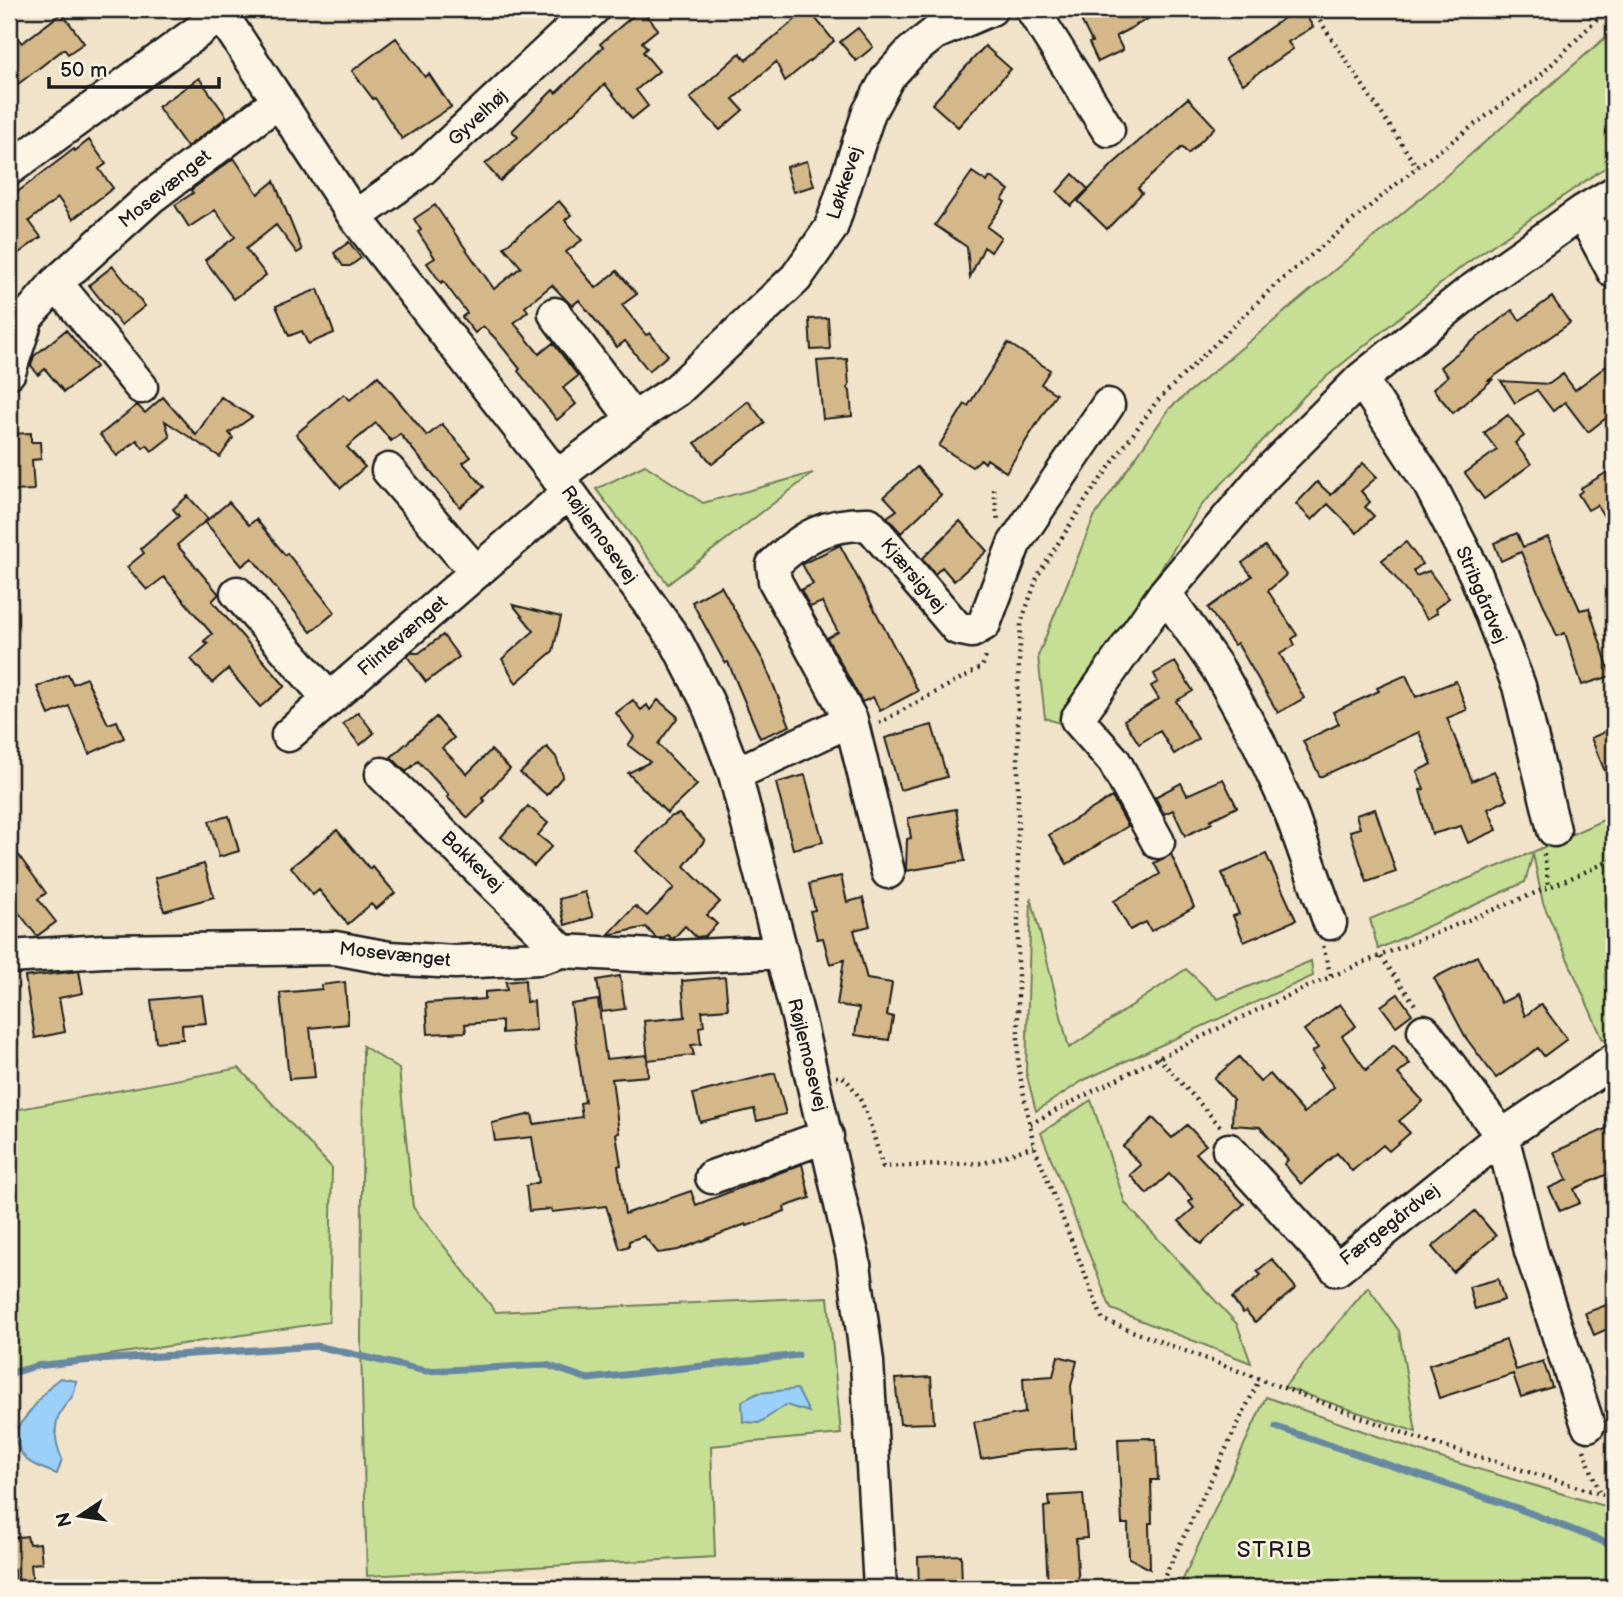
<svg xmlns="http://www.w3.org/2000/svg" width="1623" height="1597" viewBox="0 0 1623 1597" font-family="'Balsamiq Sans',sans-serif">
  <style>
    .green { fill: #c6df95; stroke: #717e58; stroke-width: 2 }
    .water { fill: #9ad0f9; stroke: #6888a1; stroke-width: 2 }
    .lines { fill: none; stroke-linecap: round; stroke-linejoin: round }
    .stream { stroke: #6888a1; stroke-width: 7 }
    .building { fill: #d5b889; stroke: #1c1c1c; stroke-width: 2 }
    .minor-casing { stroke: #1c1c1c; stroke-width: 37 }
    .path { stroke: #1c1c1c; stroke-width: 4.5; stroke-dasharray: 2 5; stroke-linecap: butt }
    .minor { stroke: #fcf5e5; stroke-width: 32 }
    .labels { text-anchor: middle; dominant-baseline: central; stroke-width: 5; stroke-linejoin: round; paint-order: stroke }
    .street-label { font-size: 19px; fill: #1c1c1c; stroke: #fcf5e5 }
    .quarter-label { font-size: 23px; letter-spacing: 2px; fill: #1c1c1c; stroke: #fcf5e5 }
  </style>
  <rect width="100%" height="100%" fill="#f0e3c9"/>
  <filter id="ink" filterUnits="userSpaceOnUse"><feTurbulence type="fractalNoise" baseFrequency=".0143" numOctaves="2"/><feDisplacementMap in="SourceGraphic" scale="14" xChannelSelector="R" yChannelSelector="G"/><feConvolveMatrix kernelMatrix="1 2 1 2 8 2 1 2 1" color-interpolation-filters="sRGB"/></filter>
  <g filter="url(#ink)">
    <path class="green" d="M1614,30V163L1598,172L1464,265L1310,390L1201,506L1062,724L1045,718L1038,656L1094,517L1170,408L1417,201Z
      M645,465L703,503L813,473L668,584L596,489Z
      M1614,815V1034L1603,1040L1543,903L1533,854L1525,882L1378,949L1370,919L1533,852Z
      M1031,897L1069,1048L1186,969L1218,999L1311,961L1313,976L1084,1080L1036,1111L1026,1072Z
      M363,1046L399,1069L413,1207L496,1312L828,1297L841,1434L711,1446L715,1557L367,1576L361,1347Z
      M239,1068L332,1168L329,1322L9,1370V1111Z
      M1091,1100L1125,1203L1237,1324L1251,1363L1111,1309L1041,1133Z
      M1368,1287L1399,1331L1416,1432L1284,1387Z
      M1266,1397L1434,1456L1614,1509V1588H1179Z"/>
    <path class="water" d="M60,1378L76,1381C75,1402 66,1399 59,1415C53,1429 56,1446 62,1459L57,1474C29,1463 22,1463 13,1433L51,1385Z
      M797,1389L809,1412L786,1405L759,1423L743,1422L742,1401L758,1393Z"/>
    <g class="lines">
      <path class="stream" d="M9,1374L36,1366L81,1361L317,1346L425,1371L547,1365L588,1379L798,1355
        M1276,1427L1517,1508L1614,1546"/>
    </g>
    <path class="building" d="M641,9L658,29L642,42L647,48L643,52L659,71L636,90L648,106L632,119L605,84L500,181L485,164L518,137L512,131L553,90L556,93L603,47L600,44Z
      M808,9L834,41L785,81L776,62L733,99L743,110L720,130L690,98L740,53L746,60Z
      M1103,9H1166L1116,36L1123,50L1098,62L1089,43L1092,42L1081,20Z
      M1297,9H1302L1313,27L1288,42L1293,49L1243,84L1225,59Z
      M62,13L84,43L68,54L64,49L9,91V26L22,43Z
      M858,28L873,47L856,61L840,42Z
      M396,38L425,77L429,74L451,107L402,139L375,98L373,99L352,71Z
      M985,46L1011,69L958,127L932,104Z
      M199,78L227,117L187,147L158,107Z
      M1188,98L1215,127L1188,154L1182,147L1138,188L1142,193L1107,229L1078,201L1113,164Z
      M89,140L106,164L99,169L113,188L73,219L58,198L29,221L41,237L9,260V195L11,197L74,149L75,151Z
      M234,158L258,194L274,181L302,250L297,253L276,225L246,249L266,275L234,299L205,260L235,237L215,210L189,227L175,205L193,193L191,190Z
      M807,161L814,186L793,192L786,167Z
      M972,172L987,182L990,177L1009,190L1002,200L1005,202L987,227L1001,237L991,252L984,247L970,277L967,247L935,225Z
      M1073,174L1088,189L1071,206L1057,192Z
      M559,201L571,215L565,220L582,240L566,252L596,288L617,271L637,294L622,305L646,335L650,333L668,355L649,371L625,341L617,347L579,300L572,306L552,285L525,307L528,311L514,323L539,354L553,343L578,376L563,388L576,404L557,420L518,371L520,369L495,338L483,326L475,333L462,317L467,313L443,281L441,283L427,263L435,258L418,232L421,230L414,219L435,205L494,289L521,267L504,247Z
      M349,242L361,258L350,266H343L334,253Z
      M113,266L145,306L121,325L89,285Z
      M318,289L334,333L308,344L302,331L289,336L276,306Z
      M1552,297L1570,323L1489,380H1492L1453,413L1433,389L1448,376L1440,367L1512,310L1520,320Z
      M828,318L830,349L811,350L809,319Z
      M66,330L96,367L64,392L45,369L38,375L31,365L34,356Z
      M1008,343L1050,370L1041,384L1056,394L1006,472L987,459L985,463L981,459L972,467L939,446L965,404L968,406Z
      M847,359L849,386L847,388L850,391L852,416L823,419L817,361Z
      M1614,360V412L1588,432L1565,402L1553,411L1537,390L1515,403L1501,381L1549,384L1563,374L1575,390Z
      M378,376L427,436L442,424L471,457L463,463L484,487L460,507L400,434L391,441L376,423L347,447L365,467L341,488L296,434L344,394L350,400Z
      M163,397L196,435L221,397L252,417L229,433L233,438L220,457L165,421L170,437L152,451L147,445L143,448L137,440L117,456L100,435L137,405L145,413Z
      M748,401L765,423L712,464L695,443Z
      M1508,415L1524,436L1515,443L1531,464L1484,499L1465,473L1497,450L1484,433Z
      M31,433V442H40L41,459L32,460L34,490L10,491L9,434Z
      M1363,463L1377,477L1361,491L1370,502L1365,507L1374,516L1357,533L1328,504L1312,520L1296,504L1317,482L1331,495Z
      M917,467L941,495L901,533L887,517L897,510L884,496Z
      M1614,468V533L1597,505L1588,510L1578,494L1582,491L1581,488Z
      M188,496L208,519L177,545L219,594L212,601L285,686L260,707L228,669L212,683L191,659L208,644L204,641L212,634L164,577L147,590L127,567L144,553L141,549L179,516L173,509Z
      M229,502L249,525L256,519L285,555L287,553L335,612L311,632L252,558L242,566L205,522Z
      M960,521L987,551L954,581L942,567L935,574L922,559Z
      M1517,533L1523,547L1548,537L1580,610L1589,608L1611,676L1582,685L1565,633L1557,636L1521,552L1501,561L1494,543Z
      M1406,542L1422,564L1413,571L1416,576L1429,571L1449,598L1435,609L1437,613L1427,619L1382,560Z
      M840,545L918,691L880,711L873,697L862,702L827,638L838,632L822,602L810,607L801,590L813,584L802,564Z
      M1265,546L1286,575L1268,591L1297,635L1292,639L1295,645L1280,654L1304,698L1278,713L1237,643L1234,645L1208,608L1252,576L1242,563Z
      M721,586L764,662L790,726L760,738L728,662L725,663L692,602Z
      M513,605L561,617L553,651L516,683L502,659L534,631Z
      M443,635L459,657L426,682L407,656L411,653H419Z
      M1175,662L1193,691L1176,701L1198,739L1174,754L1160,731L1139,744L1124,720L1159,699L1151,686L1158,682L1154,674Z
      M68,674L73,684L86,678L108,724L117,721L124,738L89,754L69,706L49,715L37,687Z
      M1406,675L1416,697L1456,681L1467,710L1447,718L1472,781L1494,771L1507,800L1488,809L1497,830L1468,843L1461,826L1432,834L1420,790L1424,789L1417,771L1432,764L1419,732L1320,777L1303,741L1339,724L1333,712L1379,691L1377,688Z
      M633,700L641,710L647,705L650,710L658,700L678,717L658,744L697,785L667,813L628,773L650,762L628,745L634,737L616,713Z
      M358,712L374,733L360,745L343,724Z
      M436,717L454,738L442,748L467,774L491,750L510,769L482,798L485,801L468,818L447,797L449,795L418,761L406,772L391,757Z
      M932,725L947,777L900,790L885,738Z
      M1614,728V793L1591,738Z
      M547,747L556,757L563,776L547,795L520,773Z
      M805,775L823,842L793,849L776,783Z
      M1223,779L1237,807L1210,820L1212,823L1185,836L1173,810L1164,814L1155,797L1181,783L1187,795Z
      M1112,797L1128,826L1067,864L1049,835Z
      M528,806L548,823L538,835L552,846L534,866L501,837Z
      M956,809L965,861L906,871L907,839L911,838L908,818Z
      M1375,809L1396,872L1367,882L1350,831L1360,828L1356,815Z
      M679,814L705,840L684,866L720,902L707,915L717,924L705,936L696,937L685,926L673,939L667,935L663,938H656L646,927L608,935L635,906L647,916L674,888L636,851L670,817Z
      M229,816L239,851L219,857L209,821Z
      M337,830L370,869L372,866L395,893L376,909L371,904L348,924L319,890L313,895L291,867Z
      M9,842L46,893L38,899L56,922L37,936L9,900Z
      M1171,854L1194,907L1151,931L1146,922L1130,930L1114,901L1160,874L1154,863Z
      M1266,854L1296,920L1244,942L1233,916L1239,914L1222,873Z
      M204,864L214,897L164,911L155,878Z
      M841,876L847,902L863,898L870,926L854,930L867,979L892,983L887,1015L893,1017L889,1040L855,1035L859,1008L837,1005L844,960L830,964L823,938L817,939L810,911L815,910L809,884Z
      M585,892L593,917L565,925L559,899Z
      M1477,956L1501,1003L1517,995L1525,1016L1541,1004L1567,1039L1544,1056L1538,1048L1496,1078L1466,1038L1434,978Z
      M79,971L83,993L59,998L65,1032L35,1038L25,977Z
      M620,976L625,1009L602,1012L597,980Z
      M725,977L728,1009L702,1011L704,1026L699,1027L701,1044L691,1045L694,1055L648,1060L644,1021L685,1017L682,981Z
      M525,980L526,1002L534,1001L536,1030L502,1033V1021L465,1024L466,1032L428,1034L426,1003L485,999V992L507,990L506,982Z
      M345,982L348,1024L310,1028L315,1077L289,1079L280,993L322,989L321,985Z
      M1398,994L1412,1014L1396,1026L1381,1006Z
      M202,995L206,1023L182,1025L183,1039L156,1042L151,1000Z
      M598,1000L606,1059L647,1055L648,1076L612,1079L619,1133L616,1134L621,1165L618,1166L625,1214L691,1191L696,1205L802,1164L810,1198L784,1207L785,1211L774,1215V1216L747,1226L746,1224L678,1250L658,1253L644,1236L629,1241V1246L620,1249L606,1206L552,1212L551,1209L529,1211L526,1186L539,1182L532,1137L495,1141L492,1123L532,1114L534,1124L582,1117L580,1103L585,1102L571,1004Z
      M1340,1004L1356,1026L1342,1036L1366,1070L1394,1045L1410,1064L1398,1074L1423,1101L1399,1121L1410,1133L1389,1151L1383,1145L1352,1171L1337,1153L1301,1184L1284,1164L1288,1160L1260,1127L1232,1125L1233,1099L1214,1078L1239,1057L1260,1082L1270,1074L1304,1113L1334,1087L1320,1068L1323,1067L1312,1052L1318,1048L1304,1030Z
      M775,1073L786,1114L757,1121L754,1109L700,1122L693,1094Z
      M1153,1118L1172,1138L1187,1125L1206,1145L1196,1153L1244,1204L1201,1244L1179,1221L1194,1208L1189,1202L1193,1199L1169,1174L1147,1194L1130,1175L1141,1165L1123,1146Z
      M1614,1125V1158L1607,1162L1612,1172L1574,1189L1580,1203L1560,1211L1549,1188L1567,1180L1554,1152Z
      M1475,1211L1496,1236L1453,1272L1432,1247Z
      M1272,1259L1296,1288L1255,1322L1246,1311L1243,1313L1232,1298L1261,1275L1257,1271Z
      M1498,1279L1504,1300L1475,1309L1469,1287Z
      M1609,1304L1614,1315V1326L1594,1335L1585,1313Z
      M1506,1340L1516,1370L1543,1361L1552,1387L1521,1397L1513,1374L1439,1398L1429,1365Z
      M1058,1356L1077,1361L1071,1386L1075,1448L1023,1451L981,1459L974,1422L1025,1413L1023,1378L1053,1376Z
      M931,1377L934,1423L900,1424L895,1379Z
      M1150,1438V1439H1156L1158,1480H1151L1152,1523H1149L1150,1569L1129,1558L1128,1524H1122L1118,1439Z
      M1083,1494L1087,1538L1076,1539L1079,1588H1048L1044,1507L1050,1506L1049,1496Z
      M27,1536L29,1544L40,1543L42,1563L31,1564L33,1588H15L14,1570L9,1571V1542H11V1538Z
      M961,1555L962,1587L919,1588L918,1557Z"/>
    <g class="lines">
      <g class="minor-casing">
        <path id="minor" d="M218,9L355,217L569,492L676,641L707,701L735,774L799,1021L853,1257L867,1362L880,1588
          M1032,9L1108,130
          M9,169L222,14
          M1582,212L1614,272
          M355,217L422,169L593,9
          M56,283L141,387
          M555,314L633,419
          M9,372L27,317L56,283L151,197L279,101
          M1361,379L1430,485L1476,575L1519,686L1554,830
          M388,470L476,572
          M557,477L633,419L677,390L796,278L831,228L869,112L888,77L911,52L935,33L991,9
          M237,593L329,699
          M1165,593L1218,669L1258,741L1291,813L1330,923
          M851,720L888,872
          M288,735L569,492
          M382,774L562,951
          M735,774L851,720L775,581L773,565C803,536 827,523 869,524L957,628L972,631L984,624L1014,544L1108,405
          M1158,842L1114,761L1077,719L1165,593L1262,478L1361,379L1468,293L1582,212L1614,193
          M9,957L103,951L335,948L389,958L455,962L539,958L562,951L674,957L781,952
          M1424,1031L1502,1136L1531,1251L1588,1425
          M1229,1150L1337,1269L1502,1136L1614,1060
          M712,1177L827,1136"/>
      </g>
      <path class="path" d="M1312,9L1417,167
        M1607,9L1538,78L1417,167L1273,287L1157,401L1087,498L1038,575L1021,623L1018,684V1065L1034,1146L1103,1320L1414,1437L1614,1498
        M994,489L998,521
        M879,723L982,667L987,654
        M1544,854L1549,888
        M1323,946L1331,977
        M1381,957L1416,1006
        M1158,1057L1220,1126
        M836,1077H843C867,1098 873,1137 883,1167L984,1163L1034,1146
        M1030,1124C1129,1072 1228,1022 1330,977C1424,936 1521,901 1614,859
        M1584,1450L1600,1495
        M1159,1588L1259,1380"/>
      <use href="#minor" class="minor"/>
    </g>
  </g>
  <g class="labels">
    <g class="street-label">
      <text transform="translate(478 118) rotate(-43)">Gyvelhøj</text>
      <text transform="translate(845 183) rotate(-72)">Løkkevej</text>
      <text transform="translate(165 189) rotate(-39)">Mosevænget</text>
      <text transform="translate(599 535) rotate(54)">Røjlemosevej</text>
      <text transform="translate(913 576) rotate(50)">Kjærsigvej</text>
      <text transform="translate(1481 595) rotate(67)">Stribgårdvej</text>
      <text transform="translate(403 636) rotate(-41)">Flintevænget</text>
      <text transform="translate(472 862) rotate(44)">Bakkevej</text>
      <text transform="translate(395 955) rotate(6)">Mosevænget</text>
      <text transform="translate(807 1055) rotate(76)">Røjlemosevej</text>
      <text transform="translate(1390 1225) rotate(-38)">Færgegårdvej</text>
    </g>
    <g class="quarter-label">
      <text x="1275" y="1550">STRIB</text>
    </g>
  </g>
  <rect width="1623" height="1597" fill="none" stroke="#fcf5e5" stroke-width="35"/>
  <rect x="18" y="18" width="1588" height="1562" fill="none" stroke="#1c1c1c" stroke-width="2.5" filter="url(#ink)"/>
  <g transform="translate(80 1516) rotate(257)" stroke="#fcf5e5" stroke-width="5" paint-order="stroke">
  <path d="M0-5L12 26L0 18L-12 26Z" fill="#1c1c1c"/>
  <text y="-10" font-size="19" font-weight="bold" text-anchor="middle" fill="#1c1c1c">N</text>
  </g>
  <path d="M49 77v10h170v-10" fill="none" stroke="#1c1c1c" stroke-width="3.5"/>
  <text x="60" y="77" font-size="21" fill="#1c1c1c" stroke="#fcf5e5" stroke-width="5" paint-order="stroke">50 m</text>
</svg>
